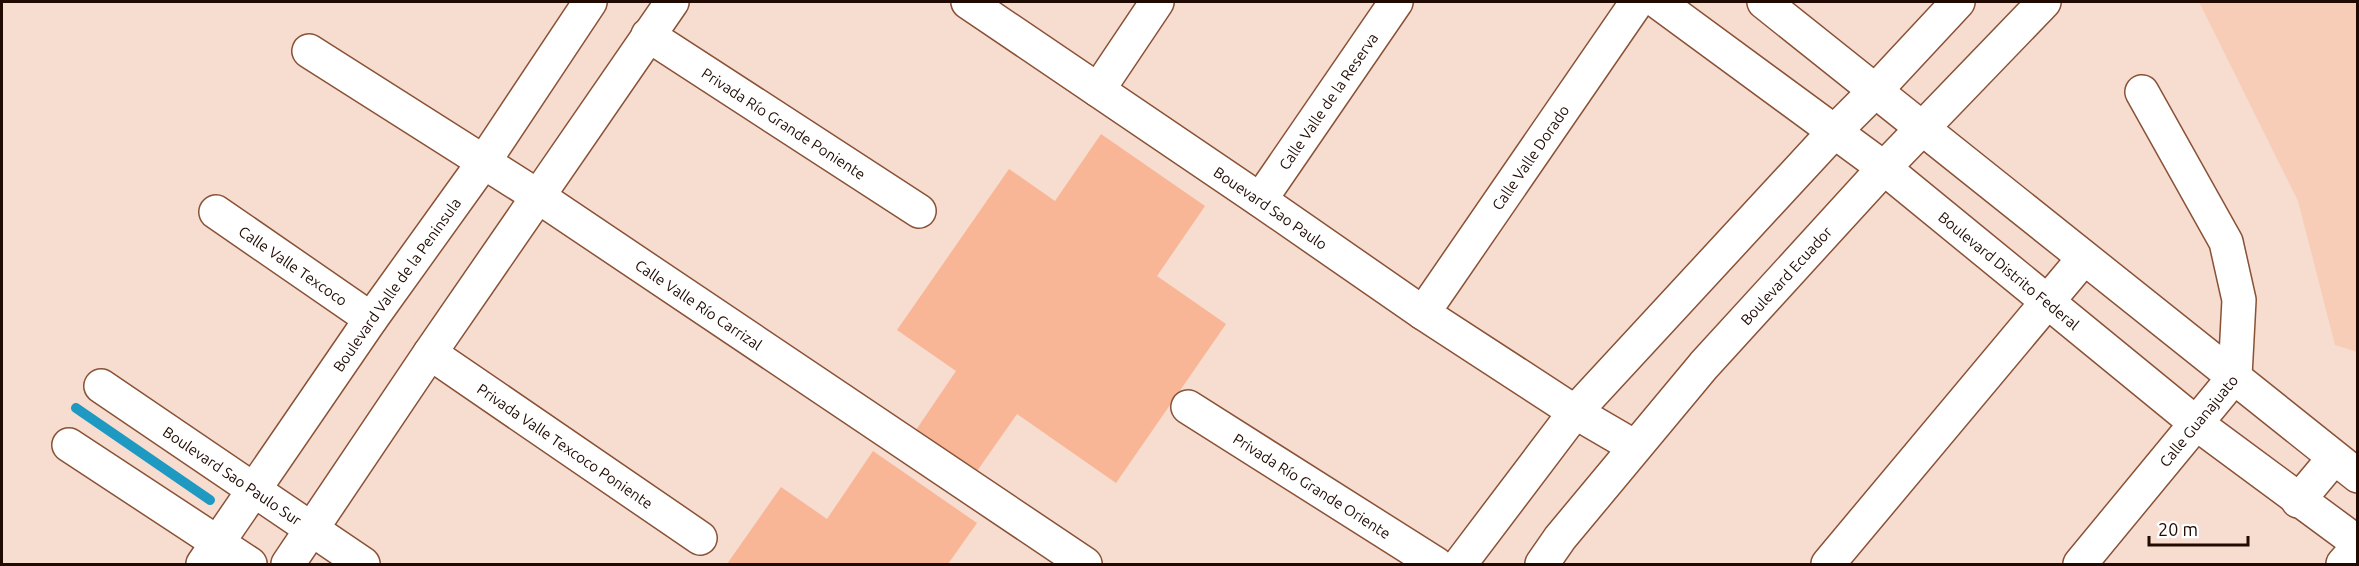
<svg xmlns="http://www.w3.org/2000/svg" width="2359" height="566" viewBox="0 0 2359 566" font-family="Ubuntu,sans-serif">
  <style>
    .built { fill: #f8cdb8 }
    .green { fill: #f8b696 }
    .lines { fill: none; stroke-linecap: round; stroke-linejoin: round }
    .stream { stroke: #1d99c2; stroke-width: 10 }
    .street-casing { stroke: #895236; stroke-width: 36 }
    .secondary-casing { stroke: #895236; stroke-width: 36 }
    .street { stroke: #fff; stroke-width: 33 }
    .secondary { stroke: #fff; stroke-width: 33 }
    .labels { text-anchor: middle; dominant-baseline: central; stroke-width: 5; stroke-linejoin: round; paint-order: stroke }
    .street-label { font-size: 15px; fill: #200a02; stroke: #fff }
  </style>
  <rect width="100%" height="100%" fill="#f7dcd0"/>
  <path class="built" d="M2199,2H2357V352L2335,345L2298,201Z"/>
  <path class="green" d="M1101,134L1205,206L1157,276L1226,324L1116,483L1017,414L975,474L914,433L956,371L897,330L1009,169L1055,201Z
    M873,451L977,523L948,564H727L781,487L827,519Z"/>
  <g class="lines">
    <path class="stream" d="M76,408L210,500"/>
    <g class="street-casing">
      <g id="street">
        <path id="s1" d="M968,2L1260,200L1423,313L1575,412L1635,447"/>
        <path id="s2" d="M648,35L919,211"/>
        <path id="s3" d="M309,51L539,197L1085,564"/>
        <path d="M1098,90L1157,2"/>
        <path id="s4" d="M1260,200L1396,2"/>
        <path id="s5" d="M216,212L371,319"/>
        <path id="s6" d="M1423,313L1637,2"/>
        <path id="s7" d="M430,353L700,538"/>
        <path id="s8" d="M1188,407L1436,564"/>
        <path d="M2298,501L2334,458"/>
        <path d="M1828,564L2084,258"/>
        <path id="s9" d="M2080,564L2235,376L2239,300L2226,242L2142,92"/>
        <path d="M2343,564L2358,547"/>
      </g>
    </g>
    <g class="secondary-casing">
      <g id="secondary">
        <path id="s10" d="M1658,2L1884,168L2197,424L2358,543"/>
        <path d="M1764,2L2358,476"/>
        <path id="s11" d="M101,386L363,564"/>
        <path d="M69,445L250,564"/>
        <path id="s12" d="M203,564L371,319L483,163L590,2"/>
        <path d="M288,564L430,353L672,2"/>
        <path d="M1460,564L1575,412L1833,133L1876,90L1958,2"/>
        <path id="s13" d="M1542,564L1560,538L1704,365L1884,168L2044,2"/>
      </g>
    </g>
    <use href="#street" class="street"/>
    <use href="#secondary" class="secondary"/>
  </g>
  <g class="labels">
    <g class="street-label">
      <text stroke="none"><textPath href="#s4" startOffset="120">Calle Valle de la Reserva</textPath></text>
      <text stroke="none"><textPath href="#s2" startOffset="162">Privada Río Grande Poniente</textPath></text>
      <text stroke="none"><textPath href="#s6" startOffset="189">Calle Valle Dorado</textPath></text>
      <text stroke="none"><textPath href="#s1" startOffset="366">Bouevard Sao Paulo</textPath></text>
      <text stroke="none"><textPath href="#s5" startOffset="94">Calle Valle Texcoco</textPath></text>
      <text stroke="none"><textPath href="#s10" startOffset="442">Boulevard Distrito Federal</textPath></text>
      <text stroke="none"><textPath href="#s13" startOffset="378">Boulevard Ecuador</textPath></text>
      <text stroke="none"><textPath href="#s12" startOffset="340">Boulevard Valle de la Peninsula</textPath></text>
      <text stroke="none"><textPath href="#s3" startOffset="465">Calle Valle Río Carrizal</textPath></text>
      <text stroke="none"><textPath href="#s9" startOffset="186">Calle Guanajuato</textPath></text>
      <text stroke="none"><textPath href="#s7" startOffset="164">Privada Valle Texcoco Poniente</textPath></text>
      <text stroke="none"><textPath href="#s11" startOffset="159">Boulevard Sao Paulo Sur</textPath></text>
      <text stroke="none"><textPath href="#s8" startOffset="147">Privada Río Grande Oriente</textPath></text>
    </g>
  </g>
  <rect width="2359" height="566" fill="none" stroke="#200a02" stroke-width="6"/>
  <path d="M2149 536v9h99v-9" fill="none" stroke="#200a02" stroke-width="3"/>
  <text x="2158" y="536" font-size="18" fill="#200a02" stroke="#ffffff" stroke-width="4.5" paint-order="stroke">20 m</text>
</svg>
